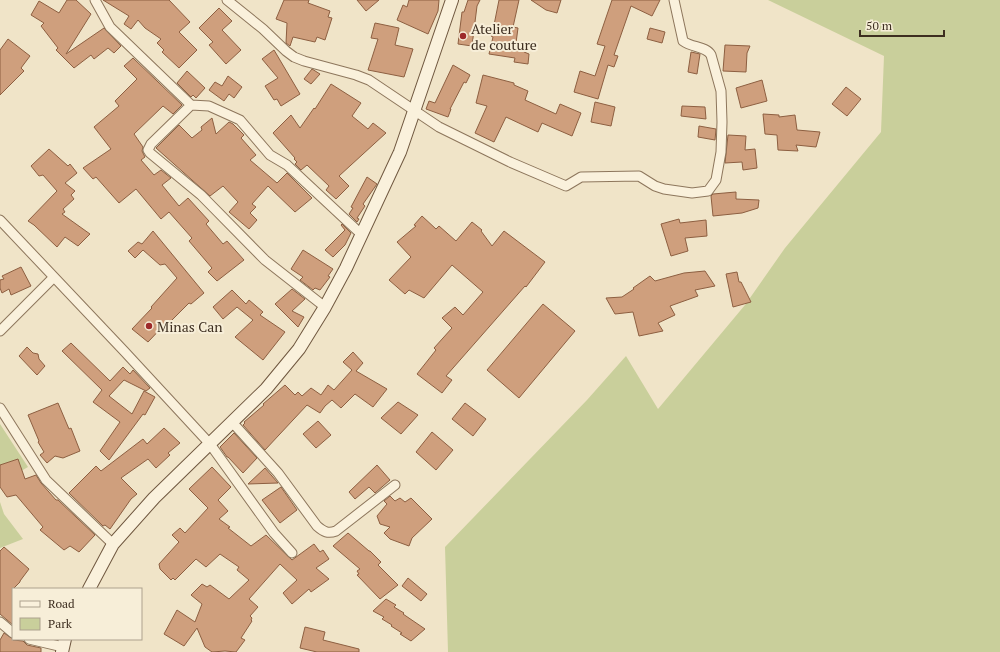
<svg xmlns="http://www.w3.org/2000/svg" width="1000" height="652" viewBox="0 0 1000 652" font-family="'PT Serif',serif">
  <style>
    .green { fill: #c9cf9b }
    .building { fill: #cf9f7d; stroke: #8d5f41 }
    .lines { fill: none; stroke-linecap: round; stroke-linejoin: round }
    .minor-casing { stroke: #8d765c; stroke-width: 11 }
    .secondary-casing { stroke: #6f573f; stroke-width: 14 }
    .minor { stroke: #faf1dc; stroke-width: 9 }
    .secondary { stroke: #faf1dc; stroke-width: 12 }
    .poi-dot { fill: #9e2a2b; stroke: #f7eed8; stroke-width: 1.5 }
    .labels { text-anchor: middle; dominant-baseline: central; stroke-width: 4; stroke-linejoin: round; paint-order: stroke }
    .poi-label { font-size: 14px; fill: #3d2e20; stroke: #f7eed8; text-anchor: start }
  </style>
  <rect width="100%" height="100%" fill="#f0e4c8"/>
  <path class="green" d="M768,0H1000V652H448L445,547L587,400L626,356L658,409L745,305L785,248L881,132L884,56Z
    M0,424L28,467L0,483Z
    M0,502L4,514L23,539L0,548Z"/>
  <path class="building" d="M67,0H76L91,14L66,54L104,28L121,46L114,53L108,48L94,59L91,55L74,68L56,50L58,48L41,26L44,23L31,15L39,1L59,13Z
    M103,0H169L190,22L179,32L197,50L179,68L162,52L164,50L157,43L161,39L145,28L138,20L131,29L124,24L129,16Z
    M284,0H309L308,3L330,11L328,17L332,18L325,40L317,37L315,42L293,37L290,46L286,43L287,23L276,19Z
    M357,0H379L366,11Z
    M409,0H439L438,11L428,34L397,20L403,5L407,7Z
    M468,0H480L477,6L472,46L458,44L462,12H464Z
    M499,0H519L513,27L518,28L516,43L525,44L524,52L529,54L528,64L514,62L515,58L489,54L493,37L491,36L493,25H494Z
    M531,0H561L557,13L546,10Z
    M612,0H660L652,16L631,6L614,55L618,56L614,67L608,65L598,99L574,92L580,71L595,76L605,46L597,44Z
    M219,8L232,21L222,30L241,50L226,64L209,45L213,42L199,28Z
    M375,23L399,28L395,45L413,49L404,77L368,70L378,39L371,38Z
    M650,28L665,32L662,43L647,39Z
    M8,39L30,56L21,68L24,71L0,95V50Z
    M725,45L750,46L747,53L746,72L723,71Z
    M274,50L300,94L281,106L277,99L274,100L265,86L278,78L262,59Z
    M691,52L700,54L697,74L688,72Z
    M133,58L182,105L173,114L163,106L134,134L143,147L142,151L145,157L141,160L154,175L161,170L171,178L162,185L179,206L188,198L209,221L206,224L223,244L227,241L244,260L217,281L208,272L212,268L189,241L192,238L169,212L161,219L136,189L119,203L96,177L93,179L83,168L111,149L94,127L119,106L115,101L137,79L124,66Z
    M453,65L470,75L466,83L464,82L450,109H451L448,117L426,109L429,101L435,103Z
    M312,69L320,74L311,84L304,79Z
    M187,71L205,88L196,98L193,95L191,97L177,83Z
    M483,75L514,83V85L528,91L525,100L556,114L560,104L581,113L572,136L542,123L538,132L506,117L494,142L475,133L487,106L476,103Z
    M228,76L242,87L234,98L229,94L224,101L209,90L215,82L222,86Z
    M762,80L767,101L741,108L736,88Z
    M331,84L361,103L352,116L368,129L373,123L386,133L339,176L349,186L336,199L326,190L329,186L307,165L301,170L295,164L297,162L294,159L295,158L273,133L291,115L300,128L314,108L315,109Z
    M846,87L861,99L847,116L832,104Z
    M595,102L615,107L611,126L591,122Z
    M682,106L705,107L706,119L681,116Z
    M763,114L779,115V117L795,115L797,130L820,132L816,147L796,145L798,151L778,150L777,135L765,134Z
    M212,118L216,134L229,122L233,124L244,135L241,138L256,155L250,160L277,183L287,173L312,198L295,212L268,186L252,204L256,207L250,213L257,220L249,229L229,212L238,202L223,186L210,196L156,148L179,125L192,138L202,130L201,127Z
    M699,126L716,129L715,140L698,137Z
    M728,135L746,136L745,150L755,149L757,168L743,170L742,162L725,163Z
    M49,149L68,166L70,164L77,173L65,183L75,191L71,195L74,199L63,209L65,212L62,214L90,234L78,246L65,237L57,247L34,225L28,221L57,191L43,175L39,176L31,166Z
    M367,177L377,184L363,204L365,206L357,218L359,219L357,222L349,214L353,208L351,207Z
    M736,192V199L759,200L758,208L742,213L713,216L711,196L713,194Z
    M422,216L436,229L439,226L456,241L472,222L482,230L481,231L492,246L504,231L545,262L526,287L525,286L446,376L452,380L442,393L417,374L436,350L434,348L452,328L442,318L455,307L463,315L483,292L452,265L424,298L409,290L405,294L389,280L411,257L397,242L416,226L414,225Z
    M679,219L680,223L706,220L707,236L685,238L688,251L671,256L661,224Z
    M342,224L351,233L345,245L333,257L325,250L345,230L341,225Z
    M153,231L204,293L191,304L189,303L168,324L167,322L148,342L132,329L152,308L151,307L177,278L165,264L160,265L143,250L135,258L128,251L138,242L142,244Z
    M303,250L333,269L328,276L330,277L320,290L315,288L313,290L300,280L303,277L291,269Z
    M21,267L31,286L11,295L9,289L2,293L0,288V280L4,279L2,276Z
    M705,271L715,286L695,290L698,296L670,306L675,315L658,323L663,331L639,336L633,312L615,314L606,298L622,297L634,289L633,288L650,276L655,281L684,273Z
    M737,272L739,282H741L751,302L733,307L726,274Z
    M292,289L305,299L292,311L304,317L298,327L275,304Z
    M232,290L246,304L249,300L263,312L260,315L285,332L263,360L235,337L253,320L237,307L223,319L213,307Z
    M543,304L575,331L519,398L487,370Z
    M71,343L110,381L123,367L130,374L133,370L150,388L146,391L124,380L109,396L132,414L144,391L155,397L145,415L143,414L109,460L100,451L120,422L93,402L102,390L62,351Z
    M27,347L33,353L38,354L39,359L45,366L37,375L19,356Z
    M353,352L363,363L356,371L387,389L373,407L355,394L341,408L332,400L325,406L320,413L307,405L265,450L243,425L245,423L244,422L264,405L263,404L285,385L295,395L298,392L302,396L311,388L321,395L328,385L334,390L352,370L343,362Z
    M398,402L418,415L401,434L381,418Z
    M58,403L69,429L71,428L80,451L63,458L55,456L47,463L40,455L44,452L38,442L39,441L28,415Z
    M465,403L486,419L473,436L452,419Z
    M318,421L331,435L316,448L303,434Z
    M164,428L180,443L168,453L170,455L156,468L148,459L121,478L137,494L131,499L110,529L105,525L103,526L69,493L96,466L101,471L143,439L147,444Z
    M432,432L453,450L436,470L416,452Z
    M234,433L257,458L243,473L228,457H227L220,447Z
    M18,459L25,479L36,475L41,483L56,500H58L95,535L79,552L70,546L64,550L40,530L43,527L16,495L7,497L0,487V465Z
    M377,465L390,480L375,493L369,487L355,499L349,492Z
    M212,467L231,487L218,500L228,511L219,519L230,527L228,528L251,546L266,535L292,560L314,544L320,552L323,550L329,559L316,568L329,579L311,592L309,589L292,604L283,593L297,580L280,564L249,599L258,607L250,616L252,618L251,620L252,621L241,638L245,640L236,652L225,651L212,652L205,647L197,628L184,646L164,634L177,610L195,622L202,604L191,595L202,584L207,587L210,585L229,599L249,580L237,570L239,567L220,554L206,567L196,559L175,580L173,578L171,580L160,569L159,564L179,542L172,535L180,528L185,533L208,508L189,489Z
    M265,468L278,483L248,484Z
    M281,487L297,510L280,523L262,500Z
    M390,496L395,501L400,498L405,502L411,498L432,519L412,538L409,546L390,539L384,533L390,527L380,524L377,516L387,504L384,501Z
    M348,533L369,551H370L381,562L378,565L398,585L380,599L357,575L359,574L357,571L360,569L333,546Z
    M4,547L29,569L20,581V582L13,589V625L0,614V551Z
    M408,578L427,594L421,601L402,586Z
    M386,599L396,605L394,607L404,613L403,614L425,629L411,641L400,634L402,633L391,626L392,625L382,619L384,617L373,611Z
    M305,627L325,632L323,640L359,649V652H317L300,648Z
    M4,633L13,639V640L23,641L27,645L41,648V652H0V640Z"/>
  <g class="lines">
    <g class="minor-casing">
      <path id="minor" d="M95,0L110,27L191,105L209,106L240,120L270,155L287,165L361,234
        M227,0L263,29L286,51L294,57L304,61L356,75L369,80L439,127L510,162L566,186L581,177L639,176L655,186L664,189L692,193L708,191L716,180L721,152L722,122L721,91L711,55C706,46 692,48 683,41L674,0
        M191,105L151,144L148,150L150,153L201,195L265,260L325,307
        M0,220L124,351L210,444L274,533L292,553
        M0,331L54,277
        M0,408L46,480L113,544
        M232,422L278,473L317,526C324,532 328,534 336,531L395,485
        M0,622L13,633
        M29,639L63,647"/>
    </g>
    <g class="secondary-casing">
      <path id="secondary" d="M89,589L113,544L154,498L266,389L299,349L325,307L346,268L400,152L452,0
        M62,652L65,639"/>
    </g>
    <use href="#minor" class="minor"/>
    <use href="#secondary" class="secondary"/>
  </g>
  <g class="poi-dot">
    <circle cx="463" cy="36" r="4"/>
    <circle cx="149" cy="326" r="4"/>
  </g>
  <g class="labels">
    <g class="poi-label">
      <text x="471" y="28">Atelier<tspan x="471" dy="16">de couture</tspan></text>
      <text x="157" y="326">Minas Can</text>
    </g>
  </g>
  <rect x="12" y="588" width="130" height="52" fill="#f7eed8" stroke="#ada18e"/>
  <rect x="20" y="601" width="20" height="6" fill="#faf1dc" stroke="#ada18e"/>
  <text x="48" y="608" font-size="12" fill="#3d2e20">Road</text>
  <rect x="20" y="618" width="20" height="12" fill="#c9cf9b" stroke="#ada18e"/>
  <text x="48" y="628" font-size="12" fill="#3d2e20">Park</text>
  <path d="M860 30v6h84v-6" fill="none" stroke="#3d2e20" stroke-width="2"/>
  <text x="866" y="30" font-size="12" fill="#3d2e20" stroke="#f7eed8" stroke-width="3" paint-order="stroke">50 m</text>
</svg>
